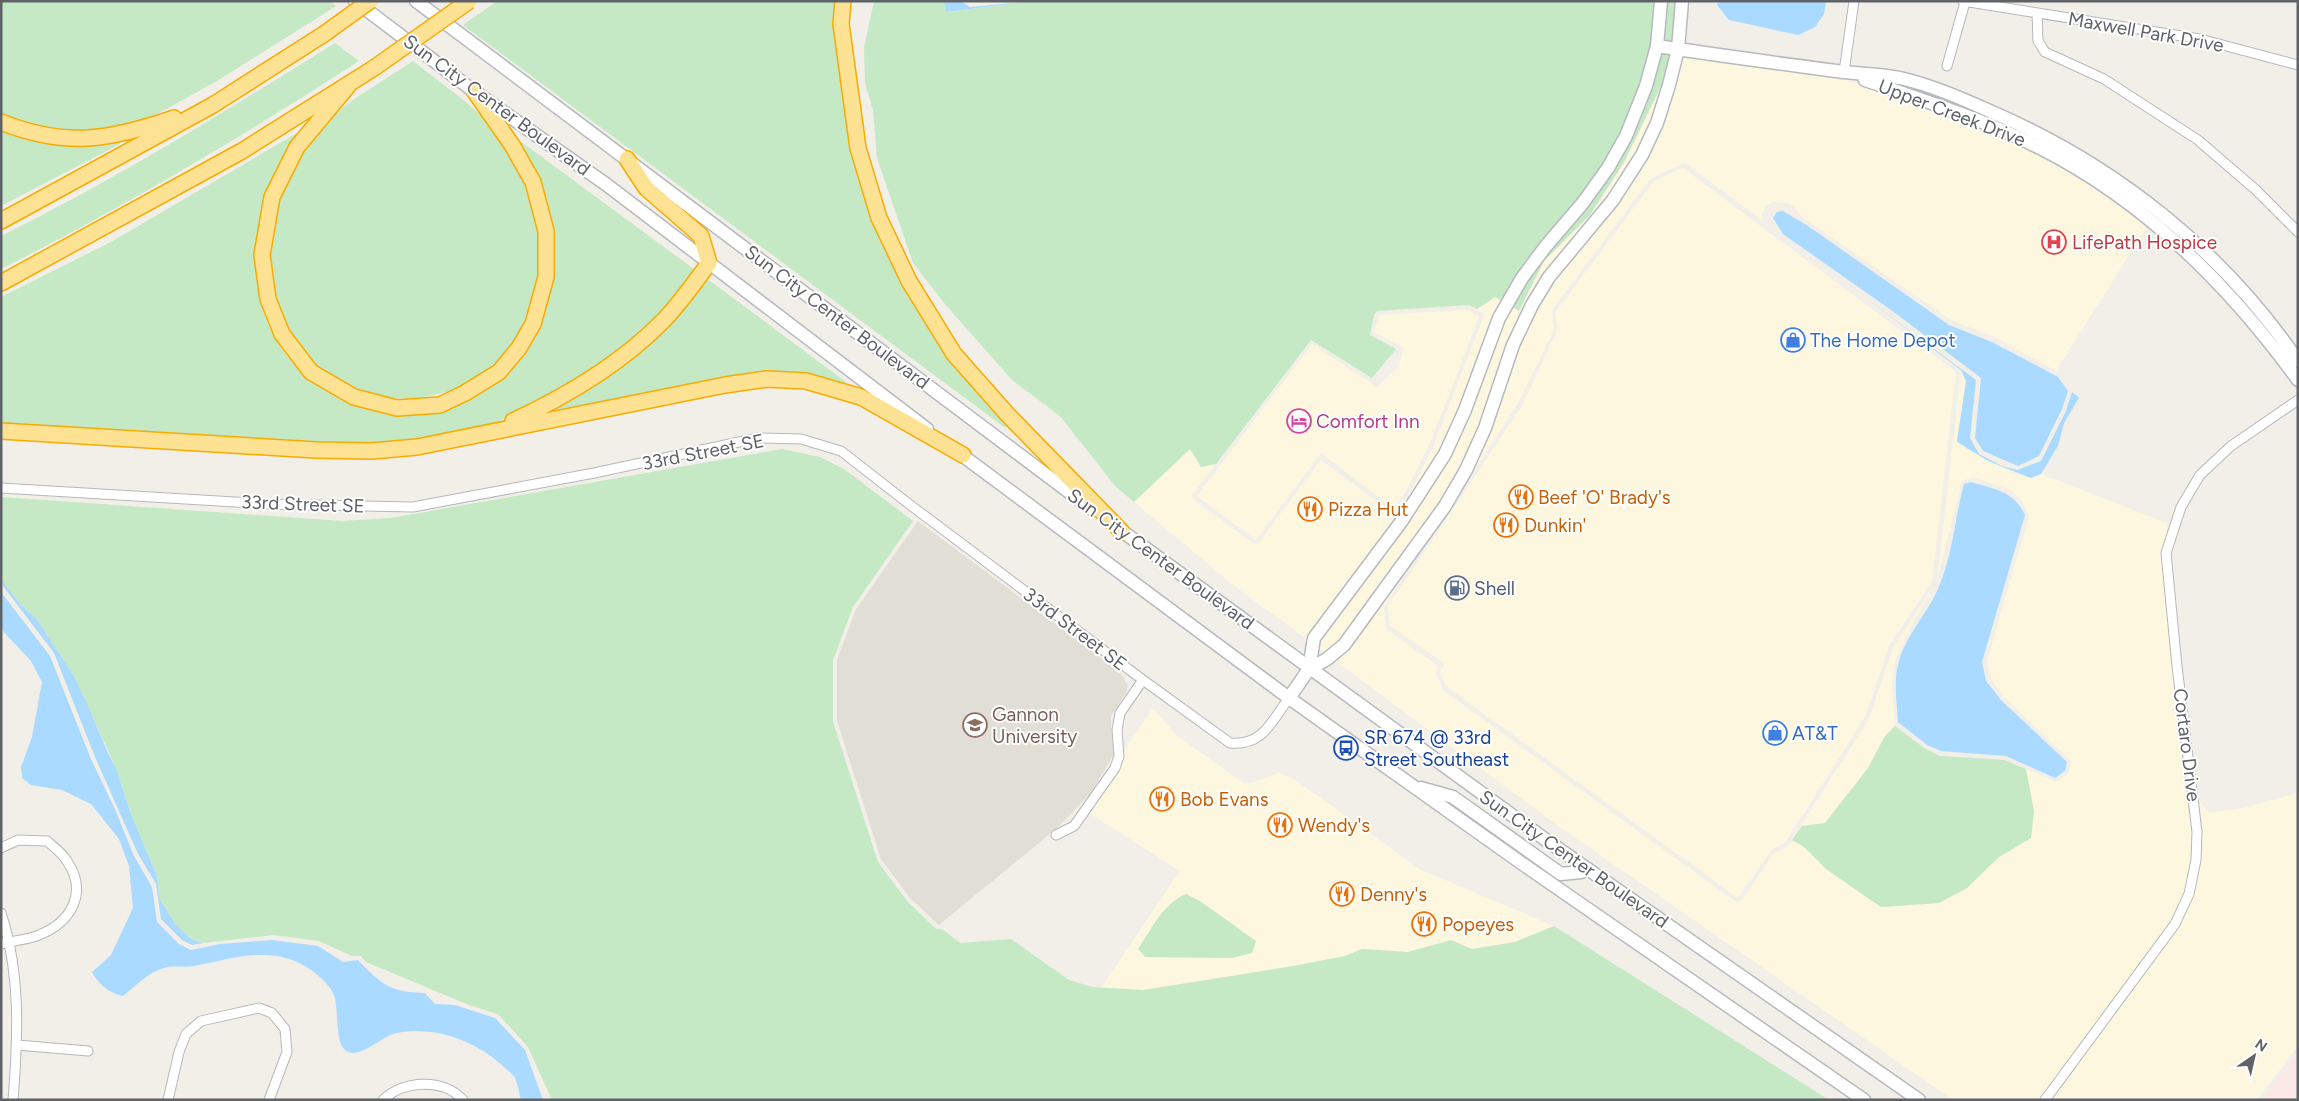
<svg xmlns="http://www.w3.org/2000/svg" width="2299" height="1101" viewBox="0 0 2299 1101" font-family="Figtree,sans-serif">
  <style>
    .commercial { fill: #fef7e0 }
    .education { fill: #e1ded6 }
    .medical { fill: #fce8e6 }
    .green { fill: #c5e8c5 }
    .water { fill: #aadaff }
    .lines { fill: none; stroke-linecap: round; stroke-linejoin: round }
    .street-casing { stroke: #b5b8bc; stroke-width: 11 }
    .secondary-casing { stroke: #b6babf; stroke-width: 15 }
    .highway-casing { stroke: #f9ab00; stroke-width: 18 }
    .street { stroke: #fff; stroke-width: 9 }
    .secondary { stroke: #fff; stroke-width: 12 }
    .highway { stroke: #fde293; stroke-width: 15 }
    .highway-bridge-casing { stroke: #f9ab00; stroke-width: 18; stroke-linecap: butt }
    .highway-bridge { stroke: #fde293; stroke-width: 15 }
    .labels { text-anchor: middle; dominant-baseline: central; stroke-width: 4; stroke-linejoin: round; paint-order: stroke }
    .street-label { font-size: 19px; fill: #5f6368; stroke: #fff }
    .health-label { font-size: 19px; fill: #be3a42; stroke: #fff; text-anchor: start }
    .shop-label { font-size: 19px; fill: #366cbe; stroke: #fff; text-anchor: start }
    .hotel-label { font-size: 19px; fill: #b23c85; stroke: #fff; text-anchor: start }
    .food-label { font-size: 19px; fill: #c56008; stroke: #fff; text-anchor: start }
    .service-label { font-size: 19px; fill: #4e5e75; stroke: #fff; text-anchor: start }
    .education-label { font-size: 19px; fill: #785e54; stroke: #fff; text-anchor: start }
    .transit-label { font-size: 19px; fill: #164399; stroke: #fff; text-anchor: start }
  </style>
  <rect width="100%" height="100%" fill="#f1efe8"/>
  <path class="commercial" d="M1682,55L1836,77L1956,117L2036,152L2070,171L2094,186L2148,225L2056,371L1995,337L1951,320L1802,217L1794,206L1788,203L1772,202L1766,206L1762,214L1763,221L1686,164H1682L1651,178L1552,310L1554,329L1518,403L1460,492L1518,347L1536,307L1553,280L1617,203Z
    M1666,76L1652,122L1637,152L1609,197L1565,249L1462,468L1441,503L1340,641L1326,654L1318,648L1319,640L1405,524L1511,306L1519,310L1544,261L1590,215L1626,160Z
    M1683,168L1956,372L1932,581L1889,646L1865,717L1785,843L1772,849L1738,898L1447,687L1440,673L1444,663L1390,626L1388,606L1522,406L1558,329L1555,313L1654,181Z
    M1496,297L1503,301L1479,353L1460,408L1440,452L1397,519L1309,641L1233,585L1134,502L1190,449L1201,467L1216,464L1193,494L1194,500L1254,544L1259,542L1321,460L1391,512H1396L1409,495L1434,445L1483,318V314L1477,309Z
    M1469,310L1479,317L1430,443L1405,493L1394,509L1321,453L1256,540L1197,496L1312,344L1377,387L1399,366L1404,348L1374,332L1379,315Z
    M1961,372L1966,381L1957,441L1965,448L2015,474L2031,478L2041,474L2167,523V536L2161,554L2164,590L2192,833L2190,860L2184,892L2170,921L2039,1100H1953L1557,825L1334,660L1436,527L1384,607L1386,629L1438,666L1436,674L1444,691L1736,902L1742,900L1774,853L1787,847L1792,840L1803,846L1826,869L1881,907L1939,903L1967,888L1999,857L2031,838L2034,811L2026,769L2056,782L2068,774L2071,761L2005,698L1991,679L1987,661L2029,516L2022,500L2010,490L1973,477L1962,481L1937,581Z
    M1935,585L1915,619L1895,661L1892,684L1895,726L1885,736L1868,768L1825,823L1800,827L1869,719L1893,648Z
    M1153,708L1176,735L1243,783L1253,782L1278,773L1294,779L1421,870L1554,926L1515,942L1472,949L1451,940L1408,952L1362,949L1345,956L1197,983L1144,990L1101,988L1180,871L1084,810Z
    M2298,793V1046L2257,1100H2052L2179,925L2194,894L2201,861L2202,832L2200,802L2209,813L2243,808Z"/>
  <path class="education" d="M918,521L1121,673L1128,686L1126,693L1111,716V730L1114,754L1091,793L1057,828L939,925L910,898L881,859L837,721V660L856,609Z"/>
  <path class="medical" d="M2298,1053V1100H2262Z"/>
  <path class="green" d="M1,1H330L336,6L217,81L143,122L90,132L54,131L29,125L1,113Z
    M497,1H838L875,218L1010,427H1004L463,25Z
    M874,1H944L947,12L1034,1H1656L1652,46L1641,85L1621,134L1603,165L1503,301L1495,297L1477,309L1469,305L1377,311L1374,315L1370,335L1396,349L1372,378L1311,340L1216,464L1201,467L1190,449L1134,502L1116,487L1060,416L1012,380L945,304L913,263L877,158L873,110L865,83L864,48Z
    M1667,1H1676L1673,43L1663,41Z
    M335,43L359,61C243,136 124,207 1,269V236C116,179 226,111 335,43Z
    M1660,52L1672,54L1666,76L1623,164L1590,215L1544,261L1519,311L1511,306L1526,281L1549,249L1586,207Z
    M413,61C452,93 505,124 524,174C527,184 530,196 533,206C540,232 543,258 537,285C535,294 534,304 531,313C527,325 513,349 505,358C494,372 478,379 462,386C412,408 358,400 316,366C308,359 298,351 293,342C276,314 269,280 270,247C271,202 293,156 324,124C349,99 384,81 413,61Z
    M1,127L119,140L120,144L1,206Z
    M297,133L300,134C246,205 233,317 309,378C321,387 334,397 348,401C358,405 371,405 382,407C393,408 405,412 416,411C426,411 499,369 514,361L550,260L516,138L698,272L671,305L595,373L511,416L485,427L436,439L350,447L1,424V297L111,242Z
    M706,278L846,382L843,385L825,379L541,414L571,398Z
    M782,449L820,457L844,469L913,521L853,607L833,660V722L878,862L907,901L936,929H942L960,943L1011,939L1069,980L1092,987L1143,990L1294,966L1345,956L1362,949L1408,952L1451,940L1472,949L1515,942L1554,926L1829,1100H552L528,1047L498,1014L469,1005L366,962L361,956H352L319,941L273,935L203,943L191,939L176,925L160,900L157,876L131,814L116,768L74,676L36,618L21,605L1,579V497L342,521L391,518Z
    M1895,726L1924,748L1940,756L2004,760L2026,769L2034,811L2031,838L1999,857L1967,888L1939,903L1881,907L1826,869L1803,846L1792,840L1802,826L1825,823L1868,768L1885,736Z
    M1186,894L1200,901L1256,941L1252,953L1232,958L1145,957L1138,949C1152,928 1163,904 1186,894Z"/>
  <path class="water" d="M944,1H961L970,7L1034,1L946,12Z
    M1718,1H1826L1824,14L1815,27L1798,35L1729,20L1717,5Z
    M1783,211L1808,226L1949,325L1992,342L2045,370L2058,377L2068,391L2062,409L2039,456L2018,466L1983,451L1975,438L1981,378L1898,315L1783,234L1773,218L1777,212Z
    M1866,298L1976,380L1970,438L1979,454L2002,466L2017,470L2041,461L2066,411L2072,392L2079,398L2064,423L2058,446L2041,474L2031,478L1988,461L1959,443L1957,441L1966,381L1961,370Z
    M1971,482C1994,489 2014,491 2025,515L1982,662L1986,681L2002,701L2067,762L2065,771L2055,778L2006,756L1941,751L1927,745L1898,722C1897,703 1893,680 1899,661C1907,633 1930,611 1940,584C1953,552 1955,517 1964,484Z
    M1,579L21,605L36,618L74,676L89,708L108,753L116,768L131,814L157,876L160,900L176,925L191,939L203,943L192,945L182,940L161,919L156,884L138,854L95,757L54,653L3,586Z
    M1,592L50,656L91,759L115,809L134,856L152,887L157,922L179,944L191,950L220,944L272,940L318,946L343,962L358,960C382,985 390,992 425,993L435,1004L455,1005L495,1018L525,1050L543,1100H521C519,1093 518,1084 515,1078C513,1074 507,1070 504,1067C477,1041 434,1025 396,1033C383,1036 360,1058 348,1052C332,1044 341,1005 332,991C328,984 320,977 314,972C276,943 237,958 194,966C184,968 173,965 164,968C148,972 136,986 123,996C109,993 99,985 92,972L111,955L133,908L129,866L119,839L91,804L62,790L31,785L22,778L21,767L32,737L42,682L31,661L1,629Z"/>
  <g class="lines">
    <g class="street-casing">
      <path id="street" d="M1963,1L2200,39L2298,65
        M2037,13L2038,41L2045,52L2104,79L2198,140L2256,190L2298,232
        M1947,66L1965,2
        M1844,72L1854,1
        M1,488L267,504L413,507L594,473L758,438L801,439L841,451L909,504L1143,680L1230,743C1263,746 1271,722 1289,698
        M1056,835L1074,826L1115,768L1119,756L1117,730L1120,713L1143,680
        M1,848L18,840L47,841C54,847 62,853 67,861C88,892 72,922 39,935C28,940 14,940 1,944
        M1,913C21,974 18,1037 13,1100
        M17,1045L88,1051
        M168,1100L179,1052L186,1034L201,1021L259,1008L272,1013L285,1029L287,1052L269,1100
        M383,1100C403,1080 444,1078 463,1100
        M2045,1100L2175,924L2189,894L2196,860L2197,832L2177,666L2166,553L2181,507L2200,475L2231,446L2298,400"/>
    </g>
    <g class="secondary-casing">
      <path id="secondary" d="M355,1L475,92L607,185L927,429
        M416,1L1093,510
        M1657,46C1716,55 1776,63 1836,71C1857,74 1879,74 1900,78C1931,85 1963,99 1992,112C2115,165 2222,250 2298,361
        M1865,80C1923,100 1982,119 2038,147C2144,200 2229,285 2298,380
        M955,450L1289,698L1527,867L1864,1100
        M1115,526L1546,840L1919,1100
        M1309,669L1327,659L1344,645L1445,506L1466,470L1485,428L1513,345L1532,305L1549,277L1613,200L1642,155L1657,123L1669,85L1678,49L1682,1
        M1289,698L1309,669L1314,638L1401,522L1445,454L1465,410L1499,318L1522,278L1546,246L1582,204L1608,168L1626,136L1646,86L1657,46L1661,1
        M1421,788L1453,797L1561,874L1581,872L1587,869"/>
    </g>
    <g class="highway-casing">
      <path id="highway" d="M843,1L841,24L858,148L879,218L909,281L954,354L1008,415L1122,532
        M348,86L297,147L272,197L262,255L268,299L282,334L311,372L354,397L397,408L440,405L465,393L499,372L519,348L533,324L546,277V231L533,182L512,145L475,92
        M1,122C66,148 110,140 174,118
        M1,221L213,105L324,34
        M1,283L242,151L374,68
        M513,421C569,395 621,364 664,320C681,302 695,282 709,263L701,236L646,188L627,159
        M1,431L316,450L372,451L417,447L725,385L767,379L806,381L861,397L963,455"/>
    </g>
    <use href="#street" class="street"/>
    <use href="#secondary" class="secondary"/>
    <use href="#highway" class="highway"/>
    <g class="highway-bridge-casing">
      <path id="highway-bridge" d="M324,34L370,1
        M374,68L469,1"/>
    </g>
    <use href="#highway-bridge" class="highway-bridge"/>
  </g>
  <defs>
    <g id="hospital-ring" transform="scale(1.25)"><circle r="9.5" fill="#fff" stroke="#e0444e" stroke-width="1.5"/><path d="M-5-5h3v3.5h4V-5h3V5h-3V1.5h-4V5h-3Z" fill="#e0444e"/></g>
    <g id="shop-ring" transform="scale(1.25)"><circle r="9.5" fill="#fff" stroke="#3f7fe0" stroke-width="1.5"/><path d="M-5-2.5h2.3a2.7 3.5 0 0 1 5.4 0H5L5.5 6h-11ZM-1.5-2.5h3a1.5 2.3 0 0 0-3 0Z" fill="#3f7fe0"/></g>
    <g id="hotel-ring" transform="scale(1.25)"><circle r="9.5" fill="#fff" stroke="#d1479c" stroke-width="1.5"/><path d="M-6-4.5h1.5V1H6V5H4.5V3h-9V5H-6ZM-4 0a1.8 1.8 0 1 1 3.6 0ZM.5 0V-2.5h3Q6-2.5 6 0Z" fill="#d1479c"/></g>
    <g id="restaurant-ring" transform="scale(1.25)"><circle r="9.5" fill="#fff" stroke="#e8710a" stroke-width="1.5"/><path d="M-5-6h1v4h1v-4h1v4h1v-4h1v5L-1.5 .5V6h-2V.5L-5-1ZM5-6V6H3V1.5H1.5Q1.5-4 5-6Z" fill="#e8710a"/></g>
    <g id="fuel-ring" transform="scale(1.25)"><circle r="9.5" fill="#fff" stroke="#5c6f8a" stroke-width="1.5"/><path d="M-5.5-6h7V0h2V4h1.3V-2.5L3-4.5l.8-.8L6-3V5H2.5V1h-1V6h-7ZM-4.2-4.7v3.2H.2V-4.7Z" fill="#5c6f8a"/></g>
    <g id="university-ring" transform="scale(1.25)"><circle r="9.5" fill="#fff" stroke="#8d6e63" stroke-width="1.5"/><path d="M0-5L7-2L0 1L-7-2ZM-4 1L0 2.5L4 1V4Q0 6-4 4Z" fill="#8d6e63"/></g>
    <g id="bus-ring" transform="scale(1.25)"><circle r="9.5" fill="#fff" stroke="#1a4fb4" stroke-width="1.5"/><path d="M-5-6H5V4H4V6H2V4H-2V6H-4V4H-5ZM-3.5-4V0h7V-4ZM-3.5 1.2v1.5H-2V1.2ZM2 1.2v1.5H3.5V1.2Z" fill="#1a4fb4"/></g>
  </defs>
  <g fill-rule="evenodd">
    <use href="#hospital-ring" x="2054" y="242"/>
    <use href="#shop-ring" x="1793" y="340"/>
    <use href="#hotel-ring" x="1299" y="421"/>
    <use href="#restaurant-ring" x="1521" y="497"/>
    <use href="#restaurant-ring" x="1310" y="509"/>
    <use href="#restaurant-ring" x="1506" y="525"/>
    <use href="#fuel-ring" x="1457" y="588"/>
    <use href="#university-ring" x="975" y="725"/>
    <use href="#shop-ring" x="1775" y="733"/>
    <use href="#bus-ring" x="1346" y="748"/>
    <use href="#restaurant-ring" x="1162" y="799"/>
    <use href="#restaurant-ring" x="1280" y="825"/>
    <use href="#restaurant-ring" x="1342" y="894"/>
    <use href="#restaurant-ring" x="1424" y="924"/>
  </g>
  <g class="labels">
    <g class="street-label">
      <text transform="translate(2146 32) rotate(10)">Maxwell Park Drive</text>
      <text transform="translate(497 105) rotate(36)">Sun City Center Boulevard</text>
      <text transform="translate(1952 113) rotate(21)">Upper Creek Drive</text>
      <text transform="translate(837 317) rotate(37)">Sun City Center Boulevard</text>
      <text transform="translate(703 452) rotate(-11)">33rd Street SE</text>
      <text transform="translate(303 504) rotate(2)">33rd Street SE</text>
      <text transform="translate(1161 559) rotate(36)">Sun City Center Boulevard</text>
      <text transform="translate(1075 629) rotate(37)">33rd Street SE</text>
      <text transform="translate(2187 745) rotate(83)">Cortaro Drive</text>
      <text transform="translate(1574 859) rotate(35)">Sun City Center Boulevard</text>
    </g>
    <g class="health-label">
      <text x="2072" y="242">LifePath Hospice</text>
    </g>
    <g class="shop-label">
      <text x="1810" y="340">The Home Depot</text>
      <text x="1792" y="733">AT&amp;T</text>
    </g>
    <g class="hotel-label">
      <text x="1316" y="421">Comfort Inn</text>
    </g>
    <g class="food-label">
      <text x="1538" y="497">Beef 'O' Brady's</text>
      <text x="1328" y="509">Pizza Hut</text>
      <text x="1524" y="525">Dunkin'</text>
      <text x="1180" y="799">Bob Evans</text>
      <text x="1298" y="825">Wendy's</text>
      <text x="1360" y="894">Denny's</text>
      <text x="1442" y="924">Popeyes</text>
    </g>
    <g class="service-label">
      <text x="1474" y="588">Shell</text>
    </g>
    <g class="education-label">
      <text x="992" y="714">Gannon<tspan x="992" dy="22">University</tspan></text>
    </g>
    <g class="transit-label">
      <text x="1364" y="737">SR 674 @ 33rd<tspan x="1364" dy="22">Street Southeast</tspan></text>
    </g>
  </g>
  <rect width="2299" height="1101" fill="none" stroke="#5f6368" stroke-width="5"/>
  <g transform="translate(2254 1056) rotate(34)" stroke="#ffffff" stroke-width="4" paint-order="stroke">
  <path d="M0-4L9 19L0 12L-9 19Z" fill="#5f6368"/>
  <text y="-8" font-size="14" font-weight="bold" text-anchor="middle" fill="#5f6368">N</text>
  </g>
</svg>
